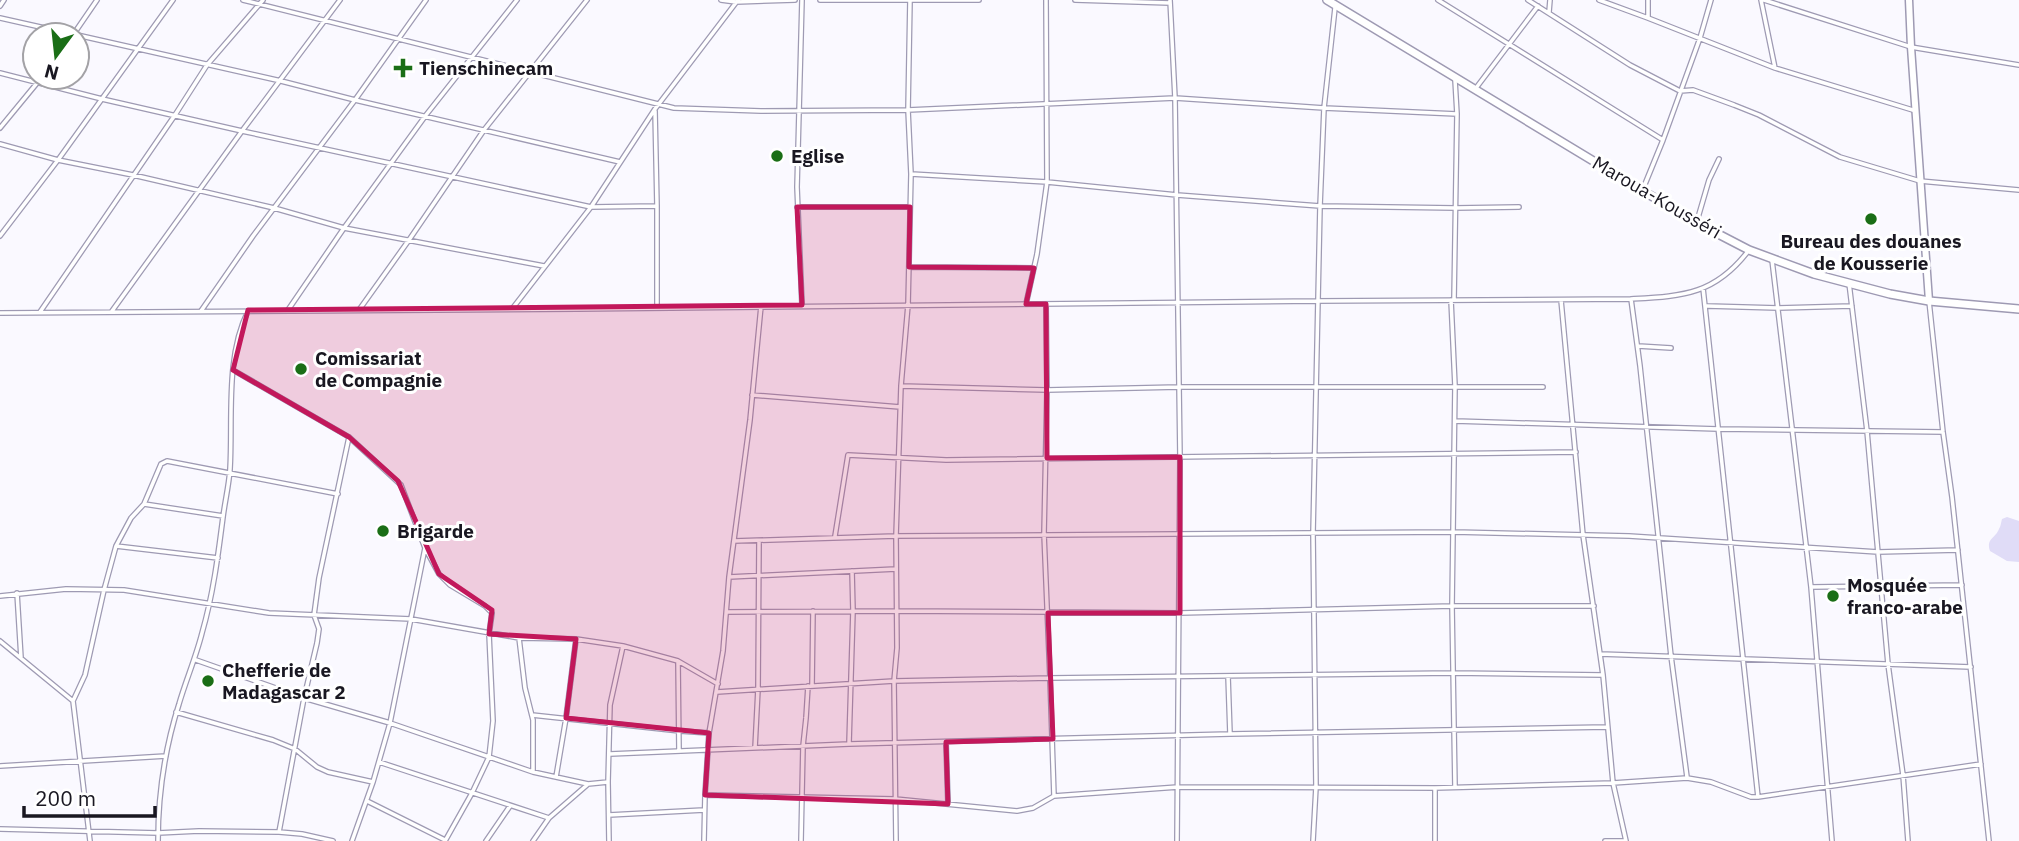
<svg xmlns="http://www.w3.org/2000/svg" width="2019" height="841" viewBox="0 0 2019 841" font-family="'IBM Plex Sans',sans-serif">
  <style>
    .water { fill: #e0dcf7 }
    .lines { fill: none; stroke-linecap: round; stroke-linejoin: round }
    .street-casing { stroke: #9e9ab3; stroke-width: 6 }
    .primary-casing { stroke: #9e9ab3; stroke-width: 9 }
    .highway-casing { stroke: #9e9ab3; stroke-width: 10 }
    .street { stroke: #fff; stroke-width: 3.5 }
    .primary { stroke: #fff; stroke-width: 6 }
    .highway { stroke: #fff; stroke-width: 7 }
    .marked { fill: #c2185b; fill-opacity: 0.2; stroke: #c2185b; stroke-width: 5; stroke-linejoin: round }
    .poi-dot { fill: #1a6e16; stroke: #fff; stroke-width: 2.5 }
    .labels { text-anchor: middle; dominant-baseline: central; stroke-width: 6; stroke-linejoin: round; paint-order: stroke }
    .poi-label { font-size: 19px; font-weight: bold; fill: #191721; stroke: #fff; text-anchor: start }
    .street-label { font-size: 19px; fill: #191721; stroke: #fff }
  </style>
  <rect width="100%" height="100%" fill="#faf9ff"/>
  <path class="water" d="M2007,517L2019,521V562L2007,561L1990,551C1986,538 1995,539 1999,529C2001,526 2001,522 2002,519Z"/>
  <g class="lines">
    <g class="street-casing">
      <path id="street" d="M243,0L674,108L761,111L908,110L1175,98L1324,108L1457,114
        M721,0L736,2L795,0
        M820,0H979
        M1075,0L1170,3
        M1170,0L1175,98L1180,457L1177,841
        M1438,0L1663,140
        M1528,0L1630,65L1680,91L1693,90L1734,105L1759,115L1840,157L1920,181L2019,190
        M1599,0L1648,18
        M1648,0V18L1775,68L1916,111
        M1761,0L1775,68
        M1764,0L1911,47L2019,65
        M0,6L4,0
        M1549,12L1550,0
        M0,18L76,35
        M73,35L97,0
        M77,35L281,81L355,100L426,0
        M0,73L102,99L242,131L591,207L657,206
        M1476,88L1538,6
        M655,111L657,206V308
        M0,128L42,77
        M0,144L58,160L133,175L274,208L344,228L544,266
        M911,174L1047,182L1177,195L1320,206L1455,208L1519,207
        M1643,189L1663,140L1700,38L1711,0
        M797,207H910
        M1697,221L1709,180L1719,159
        M0,236L58,160L173,0
        M1772,260L1811,587L1832,841
        M910,267L1034,268
        M1849,283L1867,431L1888,664L1903,775L1908,841
        M1703,288L1758,797
        M1631,299L1640,366L1671,656L1687,777
        M1451,300L1455,386L1452,606L1455,787
        M1454,300L1457,114L1455,80
        M1561,300L1583,535L1603,675L1613,783L1626,841
        M1929,301L1943,432L1952,497L1989,841
        M1026,304L1037,254L1047,182L1046,0
        M802,305L797,187L802,0
        M1707,306L1778,308L1852,306
        M512,309L591,207L655,109L738,0
        M288,310L344,228L426,115L517,0
        M359,310L409,240L484,130L587,0
        M112,311L242,131L340,0
        M201,311L253,236L355,100L620,162
        M40,312L175,115L207,65L263,0
        M0,313L577,309L1317,301L1631,299C1683,296 1715,295 1749,250
        M1638,346L1671,348
        M233,370L349,437
        M901,386L1047,390L1179,387H1543
        M752,395L900,407
        M1455,421L1718,429L1943,432
        M144,504L223,516
        M835,536L848,455L946,460L1576,452
        M734,541L896,536L1454,532L1629,536L1878,552L1958,550
        M116,546L218,558
        M729,577L896,569
        M1811,587L1962,585
        M17,593L21,658
        M0,596L66,589L124,590L269,613L411,619L519,638L576,639
        M727,612L897,611L1180,613L1452,606H1594
        M519,638L525,688L533,720V771
        M0,641L73,701L90,841
        M1600,654L1971,667
        M196,660L304,698L390,723L533,772L588,784L608,782
        M678,662L679,751
        M1603,675L1453,673L1050,678L1054,796L1178,787L1435,788L1613,783L1687,778L1711,782L1751,797H1758L1981,764
        M1228,676L1230,734
        M812,686L813,611
        M717,692L894,681L1050,678L1044,534L1047,390L1046,304
        M73,701L85,675L104,590L116,546L131,518L144,504L161,464L167,461L338,494
        M176,712L273,740L295,749L317,767L328,772L373,782
        M532,715L680,731L709,733
        M946,742L948,804
        M849,743L853,611L852,571
        M755,748L758,689L759,541
        M610,754L849,744L1230,734L1607,727
        M379,762L549,818
        M0,766L166,756
        M556,777L566,718L576,639L623,646
        M1435,788V841
        M705,795L895,799L1017,811L1033,808L1054,796
        M367,801L445,840
        M609,815L704,810
        M0,829L158,833L199,831L279,832L302,834L333,841
        M279,832L304,698L317,643L319,629L314,615L319,578L349,437L401,485L425,548L439,574L450,585L485,606L492,613L489,634L493,721L489,757L472,793L445,841
        M158,841C158,795 165,748 179,704C186,680 196,657 202,633C213,595 218,556 223,517C225,501 229,485 230,469C233,420 225,357 248,311
        M352,841L373,782L390,723L425,548
        M486,841L510,806
        M533,841L549,818L587,785
        M609,841L608,782L610,705L623,646L678,661L718,684
        M704,841L705,795L709,733L723,651L729,577L750,420L761,306
        M801,841L803,746L806,718L808,686
        M896,841L894,681L897,648L896,536L901,386L908,305L911,174L908,110L910,0
        M1313,841L1316,787L1313,533L1320,206L1324,108L1335,8
        M1605,841H1626"/>
    </g>
    <g class="primary-casing">
      <path id="primary" d="M1909,0L1911,47L1929,301"/>
    </g>
    <g class="highway-casing">
      <path id="highway" d="M1327,0L1643,191L1697,223L1749,250L1814,274L1890,294L1929,301L2019,309"/>
    </g>
    <use href="#street" class="street"/>
    <use href="#primary" class="primary"/>
    <use href="#highway" class="highway"/>
  </g>
  <path class="marked" d="M797,207H910L909,267L1034,268L1026,304H1046L1047,458L1180,457V613H1048L1053,739L946,742L948,804L705,795L709,733L566,718L576,639L489,634L492,610L439,574L398,481L349,437L233,370L248,310L802,305Z"/>
  <g class="poi-dot">
    <path d="M399.5 57.5h7v7h7v7h-7v7h-7v-7h-7v-7h7z"/>
    <circle cx="777" cy="156" r="7"/>
    <circle cx="1871" cy="219" r="7"/>
    <circle cx="301" cy="369" r="7"/>
    <circle cx="383" cy="531" r="7"/>
    <circle cx="1833" cy="596" r="7"/>
    <circle cx="208" cy="681" r="7"/>
  </g>
  <g class="labels">
    <g class="poi-label">
      <text x="419" y="68">Tienschinecam</text>
      <text x="791" y="156">Eglise</text>
      <text x="1871" y="241" text-anchor="middle">Bureau des douanes<tspan x="1871" dy="22">de Kousserie</tspan></text>
      <text x="315" y="358">Comissariat<tspan x="315" dy="22">de Compagnie</tspan></text>
      <text x="397" y="531">Brigarde</text>
      <text x="1847" y="585">Mosquée<tspan x="1847" dy="22">franco-arabe</tspan></text>
      <text x="222" y="670">Chefferie de<tspan x="222" dy="22">Madagascar 2</tspan></text>
    </g>
    <g class="street-label">
      <text transform="translate(1657 197) rotate(30)">Maroua-Kousséri</text>
    </g>
  </g>
  <g transform="translate(56 56) rotate(195)"><circle r="33" fill="#ffffff" stroke="#a3a2a6" stroke-width="2"/>
  <path d="M0-5L12 26L0 18L-12 26Z" fill="#1a6e16"/>
  <text y="-10" font-size="19" font-weight="bold" text-anchor="middle" fill="#191721">N</text>
  </g>
  <path d="M24 806v10h131v-10" fill="none" stroke="#191721" stroke-width="3.5"/>
  <text x="35" y="806" font-size="21" fill="#191721" stroke="#ffffff" stroke-width="5" paint-order="stroke">200 m</text>
</svg>
